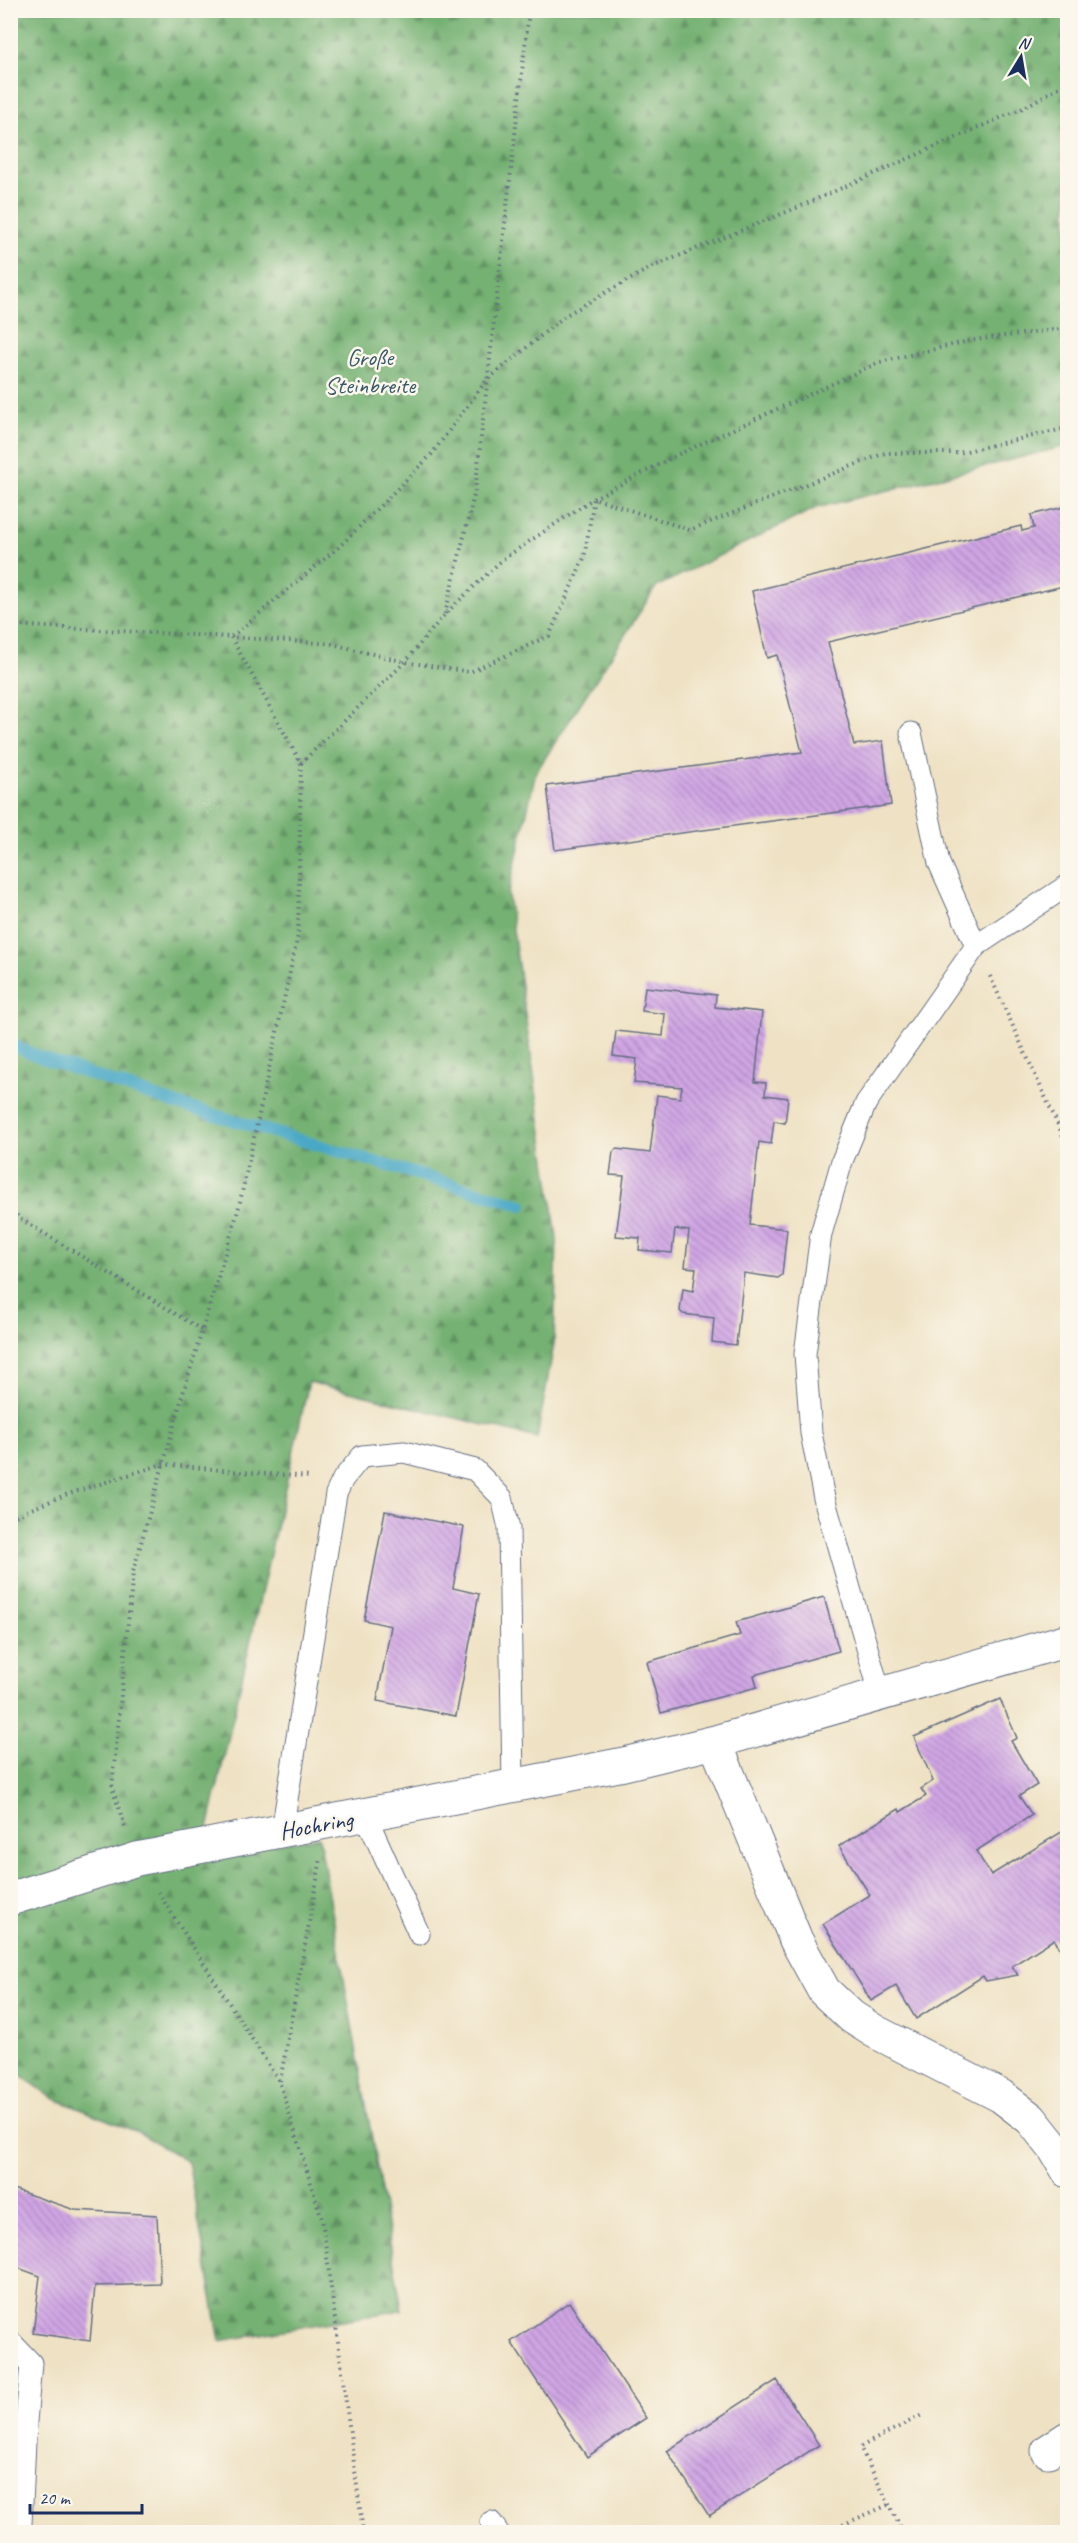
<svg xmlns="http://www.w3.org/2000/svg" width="1078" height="2543" viewBox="0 0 1078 2543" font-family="Caveat,sans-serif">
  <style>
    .forest { fill: url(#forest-firs); stroke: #487068; stroke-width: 1.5 }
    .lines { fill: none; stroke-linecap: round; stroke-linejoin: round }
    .stream { stroke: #47a7c6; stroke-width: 12 }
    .building { fill: url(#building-back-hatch) }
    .service-casing { stroke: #656e82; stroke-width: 23 }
    .minor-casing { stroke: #656e82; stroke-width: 35 }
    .path { stroke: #656e82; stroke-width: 4; stroke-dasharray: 1.5 4.5; stroke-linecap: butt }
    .service { stroke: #fff; stroke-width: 21 }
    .minor { stroke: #fff; stroke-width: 33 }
    .labels { text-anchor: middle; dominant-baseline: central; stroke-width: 5; stroke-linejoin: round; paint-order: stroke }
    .park-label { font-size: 24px; fill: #385768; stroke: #fbf7ec }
    .street-label { font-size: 24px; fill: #1b2f5e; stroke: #fbf7ec }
  </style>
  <defs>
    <pattern id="forest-firs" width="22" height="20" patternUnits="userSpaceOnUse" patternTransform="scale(1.5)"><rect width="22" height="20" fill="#74b172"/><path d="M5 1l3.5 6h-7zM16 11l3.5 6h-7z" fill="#5e9061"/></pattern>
    <pattern id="building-back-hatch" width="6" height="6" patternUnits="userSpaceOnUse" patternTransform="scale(1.5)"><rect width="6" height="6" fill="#d0a5e4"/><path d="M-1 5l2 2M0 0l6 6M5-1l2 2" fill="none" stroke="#a887bc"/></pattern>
  </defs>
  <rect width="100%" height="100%" fill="#fbf7ec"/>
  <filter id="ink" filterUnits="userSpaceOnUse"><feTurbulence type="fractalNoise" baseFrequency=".0167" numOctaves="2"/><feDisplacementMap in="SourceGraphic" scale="12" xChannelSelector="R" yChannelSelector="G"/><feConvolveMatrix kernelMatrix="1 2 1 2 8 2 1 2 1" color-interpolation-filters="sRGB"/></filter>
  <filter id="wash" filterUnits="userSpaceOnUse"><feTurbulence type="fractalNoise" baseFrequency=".008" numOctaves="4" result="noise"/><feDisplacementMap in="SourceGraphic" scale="24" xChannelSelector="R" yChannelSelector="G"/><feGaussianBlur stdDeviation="1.35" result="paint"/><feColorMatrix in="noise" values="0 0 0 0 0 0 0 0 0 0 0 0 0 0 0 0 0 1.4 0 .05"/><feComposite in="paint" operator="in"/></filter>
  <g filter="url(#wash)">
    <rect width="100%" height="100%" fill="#efe2c4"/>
    <path class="forest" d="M11,11H1067V446L816,508L656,587L536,772L508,895L557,1237L554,1344L537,1438L309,1382L202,1855L319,1837L402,2310L220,2341L188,2162L140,2133L53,2098L11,2068Z"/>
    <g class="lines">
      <path class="stream" d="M10,1044L42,1058L177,1104L522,1205"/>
    </g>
    <g id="blocks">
      <path class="building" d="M1068,506V585L828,642L854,745L883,741L891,805L555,850L547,786L802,752L777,655L767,658L752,591L1021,526L1022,531L1034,528L1031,515Z
        M645,987L716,995L715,1007L762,1012L755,1082L766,1083L765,1095L788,1098L785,1123L774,1121L771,1144L759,1142L750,1225L787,1229L782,1275L778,1278L744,1273L736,1345L712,1342L714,1318L683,1314L680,1311L683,1289L693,1291L696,1268L685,1267L689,1231L675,1229L672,1253L639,1250L640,1238L616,1236L624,1176L610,1175L613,1152L616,1149L650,1153L657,1095L680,1098L682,1087L634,1083L637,1059L613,1056L616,1031L663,1036L665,1014L642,1011Z
        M385,1511L464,1527L453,1588L479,1594L456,1716L377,1701L391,1626L364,1620Z
        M824,1597L839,1651L754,1675L757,1687L661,1713L647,1662L740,1635L736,1622Z
        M1000,1699L1017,1738L1011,1741L1037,1785L1019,1796L1032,1815L976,1851L991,1875L1068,1828V1961L1054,1939L1012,1966L1018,1975L986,1981L983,1976L916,2019L896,1986L871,2001L823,1924L870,1895L839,1846L899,1809L900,1812L926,1796L921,1789L933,1781L914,1737Z
        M10,2188L75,2210L157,2215L160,2284L95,2286L90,2341L33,2333L40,2276L10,2265Z
        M569,2302L646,2418L587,2457L511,2342Z
        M777,2380L819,2445L709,2516L667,2451Z"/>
    </g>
  </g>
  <g filter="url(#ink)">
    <use href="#blocks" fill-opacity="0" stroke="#656e82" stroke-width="1.5"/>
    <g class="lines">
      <g class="service-casing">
        <path id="service" d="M911,733L939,863L976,946
          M880,1693L824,1498L811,1433L805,1354L821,1234L842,1161L866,1103L976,946L1068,885
          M366,1816L419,1934
          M282,1831L336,1494L343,1479L362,1456L404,1452L475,1470L502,1498L509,1528L513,1786
          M10,2341L31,2363L26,2422L21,2524L10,2532
          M491,2522L498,2532"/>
      </g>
      <g class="minor-casing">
        <path id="minor" d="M715,1742L796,1940L824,1991L852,2017L874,2031L1001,2096L1031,2119L1054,2148L1068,2171
          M10,1899L137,1859L624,1764L715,1742L1068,1640
          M1048,2451L1068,2438"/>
      </g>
      <path class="path" d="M445,614L475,491L529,10
        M10,625L231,637L340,546L431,455L486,381L566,315L652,267L801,206L1023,108L1068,82
        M301,763L405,662L445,614L503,559L594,498L679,454L880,362L973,340L1068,328
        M990,976L1068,1147
        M10,1205L19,1218L202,1330
        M10,1518L65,1495L163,1464L241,1472L312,1477
        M125,1826L112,1788L133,1572L182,1397L238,1211L298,935L301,763L231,637L332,644L405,662L470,672L549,636L584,558L594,498L690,530L885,453H958L1068,428
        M158,1892L279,2081L322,2219L363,2532
        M280,2081L321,1858
        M826,2532L888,2505
        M903,2532L860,2447L924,2414"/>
      <use href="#service" class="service"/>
      <use href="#minor" class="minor"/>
    </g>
  </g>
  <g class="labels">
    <g class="park-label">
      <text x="370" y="357">Große<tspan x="370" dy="28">Steinbreite</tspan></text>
    </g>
    <g class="street-label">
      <text transform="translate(316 1825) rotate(-10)">Hochring</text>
    </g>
  </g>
  <rect width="1078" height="2543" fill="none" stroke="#fbf7ec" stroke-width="36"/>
  <g transform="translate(1021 57) rotate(11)" stroke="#fbf7ec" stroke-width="4.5" paint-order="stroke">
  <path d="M0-4.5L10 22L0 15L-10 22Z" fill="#1b2f5e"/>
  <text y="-9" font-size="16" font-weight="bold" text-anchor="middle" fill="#1b2f5e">N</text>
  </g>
  <path d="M30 2504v9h112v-9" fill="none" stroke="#1b2f5e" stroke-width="3"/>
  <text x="39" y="2504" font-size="18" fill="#1b2f5e" stroke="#fbf7ec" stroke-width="4.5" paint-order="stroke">20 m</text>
</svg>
